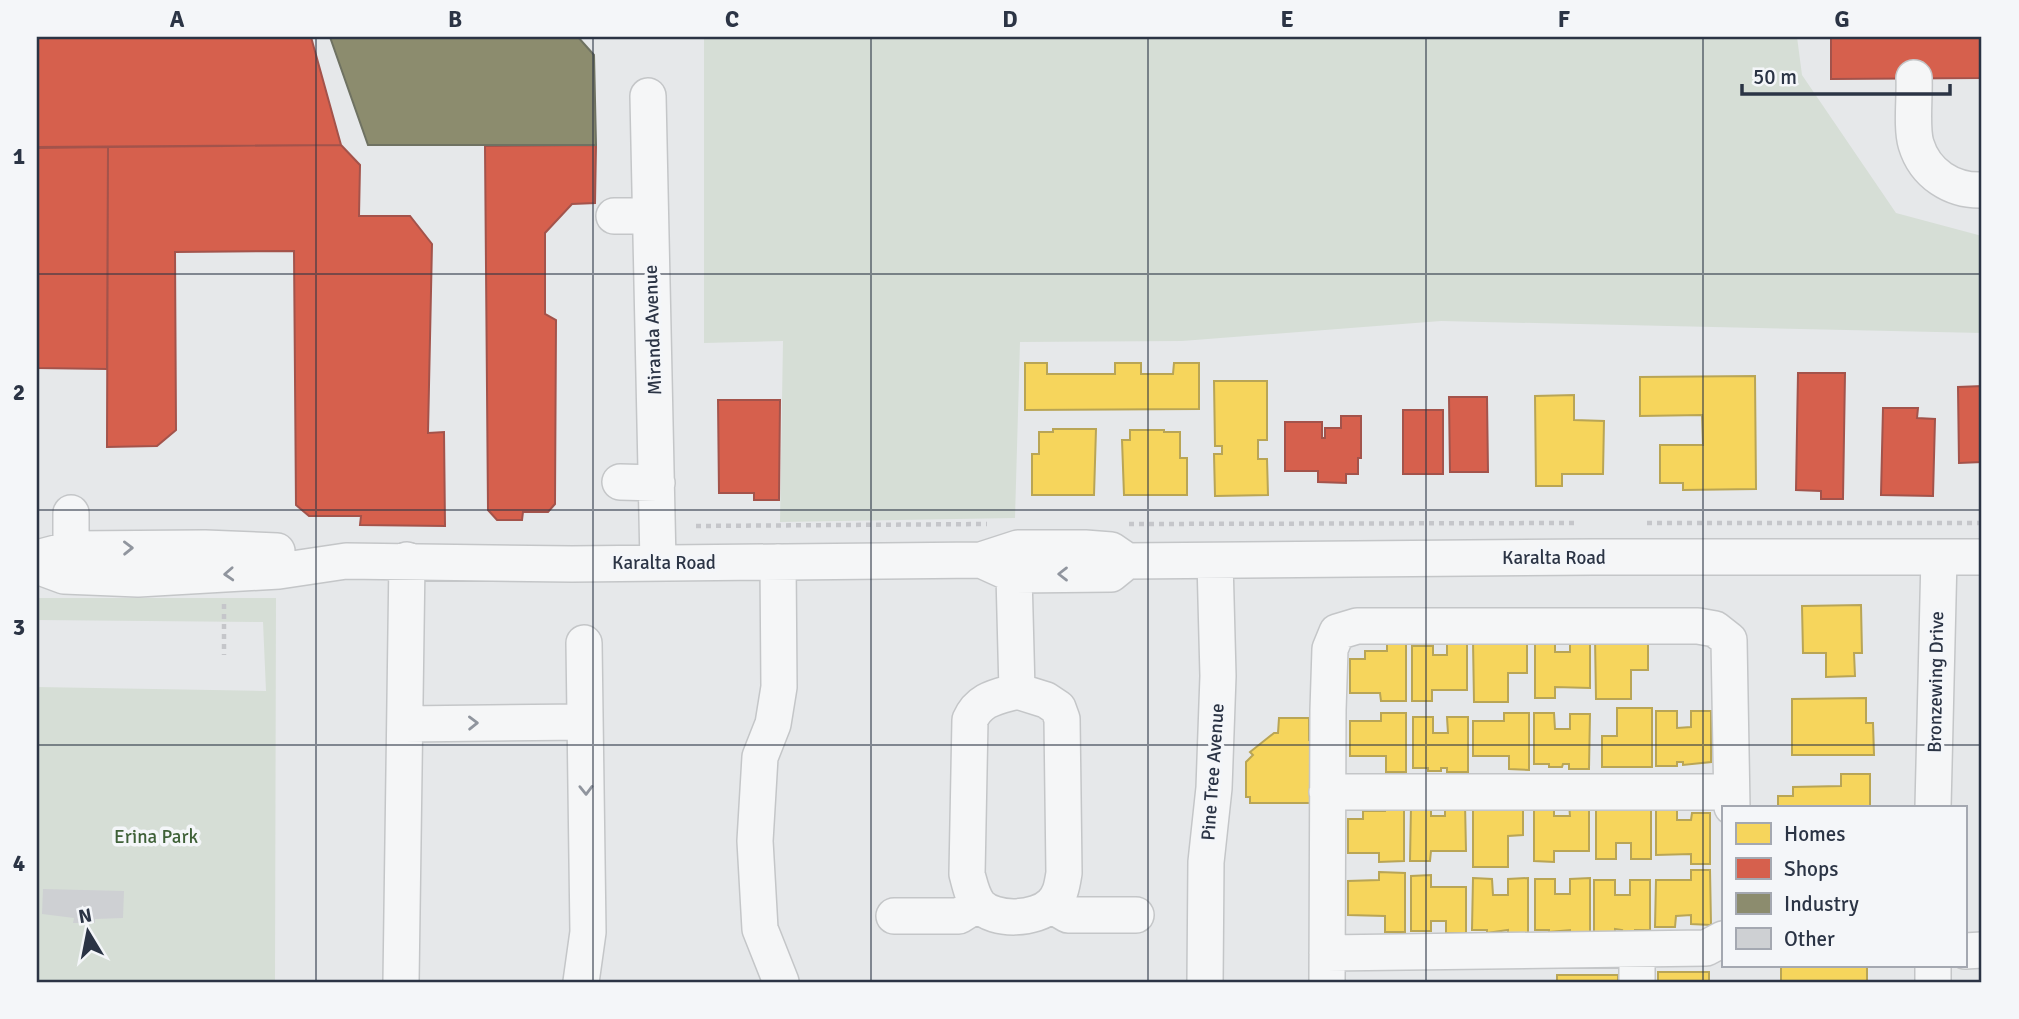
<svg xmlns="http://www.w3.org/2000/svg" width="2019" height="1019" viewBox="0 0 2019 1019" font-family="Signika,sans-serif">
  <style>
    .green { fill: #d6ded6 }
    .homes { fill: #f6d55c; stroke: #b9a555; stroke-width: 2 }
    .shops { fill: #d6604d; stroke: #a3534b; stroke-width: 2 }
    .industry { fill: #8c8c6e; stroke: #6f7262; stroke-width: 2 }
    .building { fill: #ced0d3 }
    .lines { fill: none; stroke-linecap: round; stroke-linejoin: round }
    .minor-casing { stroke: #c4c6c8; stroke-width: 38 }
    .path { stroke: #c5c6ca; stroke-width: 4.5; stroke-dasharray: 5 5; stroke-linecap: butt }
    .minor { stroke: #f5f6f7; stroke-width: 35 }
    .oneway { stroke: #90959e }
    .grid { fill: none; stroke: #2b3445; stroke-width: 2; stroke-opacity: 0.55 }
    .labels { text-anchor: middle; dominant-baseline: central; stroke-width: 7; stroke-linejoin: round; paint-order: stroke }
    .street-label { font-size: 19px; fill: #2b3445; stroke: #f4f6f9 }
    .park-label { font-size: 19px; fill: #3f6138; stroke: #f4f6f9 }
    .neatline { fill: none; stroke: #2b3445; stroke-width: 2.5 }
    .grid-label { font-size: 23px; text-anchor: middle; font-weight: bold; fill: #2b3445 }
  </style>
  <rect width="100%" height="100%" fill="#e6e8ea"/>
  <path class="green" d="M704,37H1797L1802,75L1896,213L1982,236V333L1441,321L1182,341L1020,342L1015,518L780,522L783,341L704,343Z
    M37,598H276L275,982H37V687L266,691L263,622L37,620Z"/>
  <path class="homes" d="M1025,363H1047V374H1115V363H1141V374H1173L1174,363H1199V409L1025,410Z
    M1755,376L1756,489L1683,490V483H1660V445H1703L1702,415L1640,416V377Z
    M1214,381H1267V440H1258V459H1267L1268,495L1215,496L1214,454H1222V446H1215Z
    M1574,395V420L1604,421L1603,474H1562V486H1536L1535,396Z
    M1053,429H1096L1094,495H1032V454H1039V432H1053Z
    M1130,430H1164V432H1180V458H1187V495H1124L1122,440H1130Z
    M1861,605L1862,653H1854L1855,676L1826,677V653H1803L1802,606Z
    M1595,638L1648,640V670H1631V699H1596Z
    M1570,640H1590V688L1555,687V698H1535V642L1555,643V652H1570Z
    M1473,641H1527V673H1508V702H1474Z
    M1387,642H1406V701H1381L1380,693H1350V659H1365V651H1387Z
    M1447,643H1467V690H1432V701H1412V646H1433V655H1447Z
    M1866,698V723H1873L1874,755H1792V699Z
    M1617,708H1652V767H1602V736H1617Z
    M1656,711H1677V728L1691,727V711H1711V762L1683,765V762H1677V766H1656Z
    M1381,713H1406V772H1386V756H1350V721H1381Z
    M1504,713H1529V770L1509,769V756H1473V721H1504Z
    M1534,713H1554L1555,729H1570V714H1590L1589,769H1569V764H1563L1562,767H1549V764H1534Z
    M1413,717H1433V733H1448L1447,717H1468V772H1447V768H1441V771H1428V768H1413Z
    M1279,718H1309V740H1313V803H1250V797H1246V762L1253,755L1250,752L1274,733H1278Z
    M1841,774H1870V807H1778V796H1793V787L1841,786Z
    M1385,802L1404,803V861L1379,862V853H1348V819H1363V811H1385Z
    M1465,803L1466,851H1431L1430,861H1410L1411,806H1431V816H1445V804Z
    M1569,804H1589V851H1554V862L1534,861V806H1554V816H1570Z
    M1651,804V859H1631V843H1616V859H1596V809Z
    M1473,806H1523V835L1508,836V867H1473Z
    M1656,808H1677V820H1691L1692,813H1710V864H1691V854L1656,855Z
    M1691,870H1710L1711,925L1691,924V915L1676,916L1675,927H1655L1656,880H1691Z
    M1379,872L1405,873V932H1385V916L1348,915V881L1379,880Z
    M1431,875V887H1466V933H1446V921H1431V931H1411V876Z
    M1473,878L1492,879L1493,895H1508V879L1528,878V934H1508V930L1487,933V930H1472Z
    M1590,878V934H1570V930L1549,932V930H1535V879H1555V894H1570V879Z
    M1594,880H1615V895H1630V880H1650V930H1635V934H1621L1622,930L1615,929V934H1594Z
    M1781,965H1867V981L1781,982Z
    M1658,972H1709V982H1658Z
    M1557,975H1618V982H1557Z"/>
  <path class="shops" d="M37,37H311L341,145L37,147Z
    M1831,37H1982V78L1831,79Z
    M341,145L360,165L359,216H410L432,244L428,433L444,432L445,526L360,525L361,516H309L296,505L294,251L175,252L176,430L157,446L107,447L108,147Z
    M596,145L595,203L572,204L545,233V314L556,320L555,504L548,512H523L522,520H497L488,510L485,146Z
    M108,147L107,369L37,368V148Z
    M1798,373H1845L1843,499H1821V491L1796,490Z
    M1982,386V462L1959,463L1958,387Z
    M1449,397H1487L1488,472H1450Z
    M718,400H780L779,500H754V493H719Z
    M1883,408H1918L1917,418L1935,419L1933,496L1881,495Z
    M1403,410H1443V474H1403Z
    M1341,416H1361V458H1358V474H1346V483L1318,482V471H1285V422H1322V438H1325V428H1341Z"/>
  <path class="industry" d="M330,37H578L594,55L596,145H368Z"/>
  <path class="building" d="M43,889L124,891L123,918L95,919V923H73L74,918L42,914Z"/>
  <g class="lines">
    <g class="minor-casing">
      <path id="minor" d="M1914,78C1915,97 1911,127 1916,144C1925,174 1952,191 1982,190
        M648,96L658,563
        M614,216H650
        M620,482L657,483
        M71,549V513
        M37,558L71,549L205,548L277,551
        M981,560L1014,575L1111,574L1127,561
        M778,562L779,687L773,724L760,757L755,841L760,929L781,982
        M37,566L64,576L138,579L279,571L346,561L572,564L981,560L1018,548H1085L1111,550L1127,561L1593,557H1982
        M1014,575L1017,691
        M1017,691L1046,700L1058,708L1062,719L1064,873C1062,885 1061,895 1052,904C1036,920 995,922 979,905C972,896 970,885 967,874L970,720C979,699 996,697 1017,691Z
        M405,724L585,722
        M1327,792H1731
        M1933,807L1939,557
        M1051,905L1068,915H1136
        M894,916H959L978,904
        M1965,951L1982,950
        M1327,953L1706,948L1723,939
        M401,982L407,560
        M581,982L588,932L584,643
        M1205,982L1206,862L1214,788L1218,676L1215,561
        M1327,982L1328,710L1330,649L1337,632L1357,626H1698L1715,629L1729,640L1732,807
        M1637,982V949
        M1933,982V965"/>
    </g>
    <path class="path" d="M1647,523H1982
      M1129,524L1579,523
      M696,526L987,524
      M224,604V655"/>
    <use href="#minor" class="minor"/>
  </g>
  <defs><path id="oneway-chevron" d="M-2-3.5L2.5 0L-2 3.5" fill="none" stroke-width="1.6" stroke-linecap="round" stroke-linejoin="round" transform="scale(1.75)"/></defs>
  <g class="oneway">
    <use href="#oneway-chevron" transform="translate(128 548) rotate(-1)"/>
    <use href="#oneway-chevron" transform="translate(229 574) rotate(177)"/>
    <use href="#oneway-chevron" transform="translate(1063 574) rotate(180)"/>
    <use href="#oneway-chevron" transform="translate(473 723) rotate(-1)"/>
    <use href="#oneway-chevron" transform="translate(586 790) rotate(89)"/>
  </g>
  <path class="grid" d="M316,37V982M593,37V982M871,37V982M1148,37V982M1426,37V982M1703,37V982M37,274H1982M37,510H1982M37,745H1982"/>
  <g class="labels">
    <g class="street-label">
      <text transform="translate(653 330) rotate(-92)">Miranda Avenue</text>
      <text x="1554" y="558">Karalta Road</text>
      <text x="664" y="563">Karalta Road</text>
      <text transform="translate(1936 682) rotate(-89)">Bronzewing Drive</text>
      <text transform="translate(1213 772) rotate(-86)">Pine Tree Avenue</text>
    </g>
    <g class="park-label">
      <text x="156" y="837">Erina Park</text>
    </g>
  </g>
  <rect width="2019" height="1019" fill="none" stroke="#f4f6f9" stroke-width="77"/>
  <rect x="1722" y="806" width="245" height="161" fill="#f4f6f9" stroke="#a4a8b1" stroke-width="2"/>
  <rect x="1736" y="823" width="35" height="21" fill="#f6d55c" stroke="#a4a8b1" stroke-width="2"/>
  <text x="1784" y="841" font-size="21" fill="#2b3445">Homes</text>
  <rect x="1736" y="858" width="35" height="21" fill="#d6604d" stroke="#a4a8b1" stroke-width="2"/>
  <text x="1784" y="876" font-size="21" fill="#2b3445">Shops</text>
  <rect x="1736" y="893" width="35" height="21" fill="#8c8c6e" stroke="#a4a8b1" stroke-width="2"/>
  <text x="1784" y="911" font-size="21" fill="#2b3445">Industry</text>
  <rect x="1736" y="928" width="35" height="21" fill="#ced0d3" stroke="#a4a8b1" stroke-width="2"/>
  <text x="1784" y="946" font-size="21" fill="#2b3445">Other</text>
  <g transform="translate(88 932) rotate(350)" stroke="#f4f6f9" stroke-width="5" paint-order="stroke">
  <path d="M0-5L12 26L0 18L-12 26Z" fill="#2b3445"/>
  <text y="-10" font-size="19" font-weight="bold" text-anchor="middle" fill="#2b3445">N</text>
  </g>
  <path d="M1742 84v10h208v-10" fill="none" stroke="#2b3445" stroke-width="3.5"/>
  <text x="1753" y="84" font-size="21" fill="#2b3445" stroke="#f4f6f9" stroke-width="5" paint-order="stroke">50 m</text>
  <rect x="38" y="38" width="1942" height="943" class="neatline"/>
  <g class="grid-label">
    <text x="177" y="27">A</text>
    <text x="455" y="27">B</text>
    <text x="732" y="27">C</text>
    <text x="1010" y="27">D</text>
    <text x="1287" y="27">E</text>
    <text x="1564" y="27">F</text>
    <text x="1842" y="27">G</text>
    <text x="19" y="164">1</text>
    <text x="19" y="400">2</text>
    <text x="19" y="635">3</text>
    <text x="19" y="871">4</text>
  </g>
</svg>
